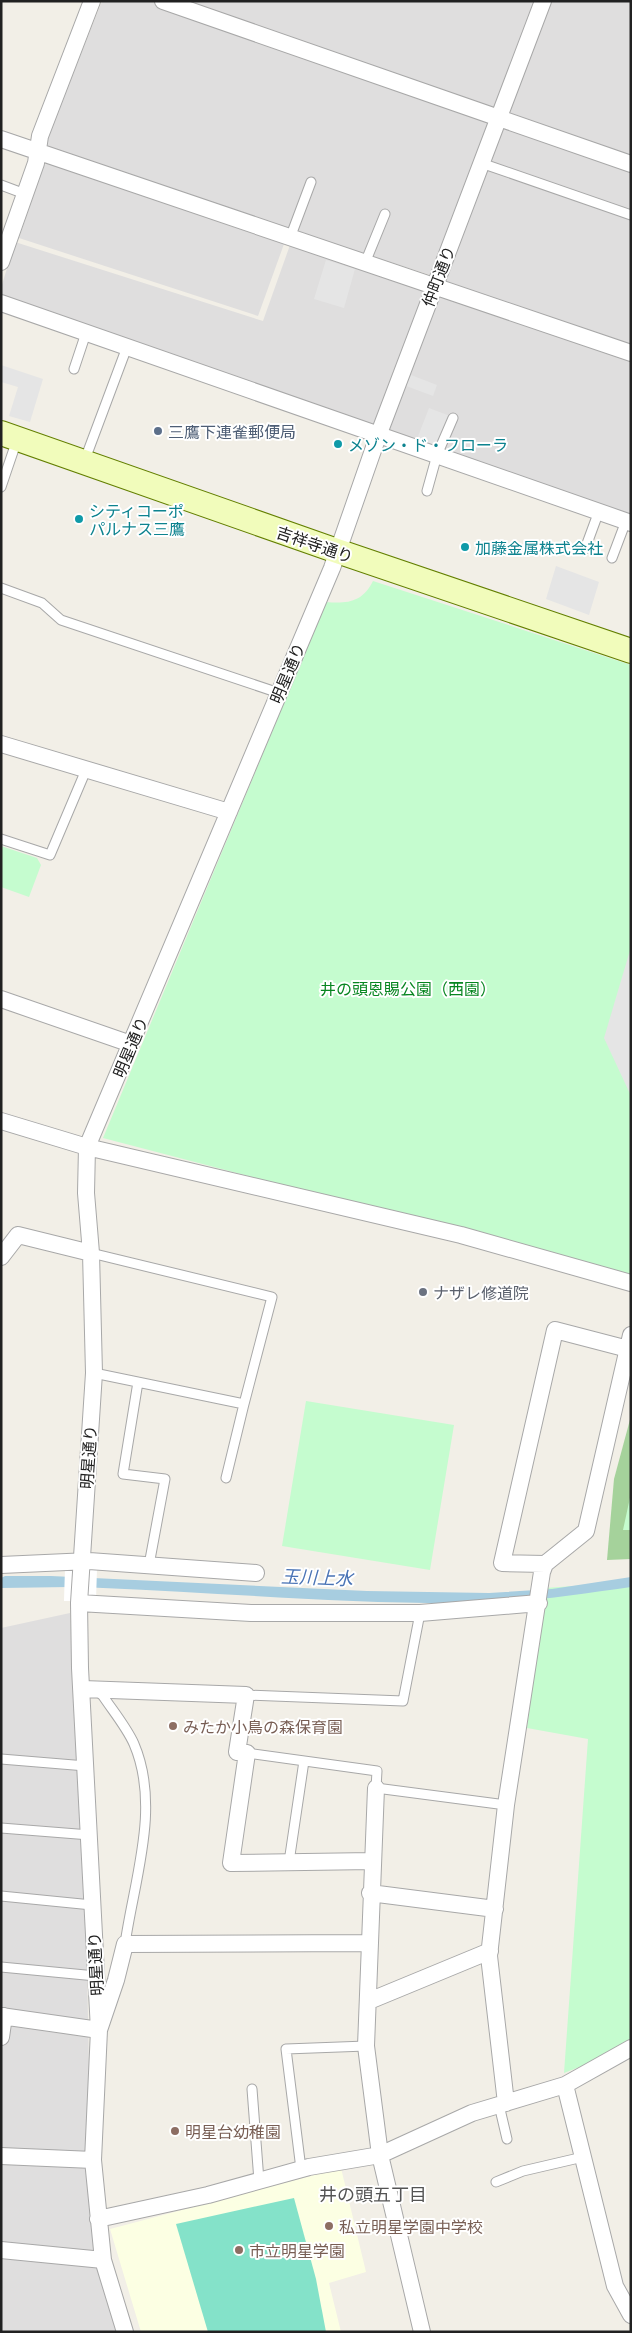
<svg xmlns="http://www.w3.org/2000/svg" width="632" height="2333" viewBox="0 0 632 2333" font-family="'Exo 2','Noto Sans JP',sans-serif">
  <style>
    .residential { fill: #dfdede }
    .education { fill: #fcffe3 }
    .forest { fill: #a5d29b }
    .park { fill: #c5fccf }
    .pitch { fill: #84e2c9 }
    .parking { fill: #e5e5e5 }
    .water { fill: #a7cde0 }
    .pier { fill: #fff }
    .lines { fill: none; stroke-linecap: round; stroke-linejoin: round }
    .lane-casing { stroke: #a8a8a8; stroke-width: 11 }
    .street-casing { stroke: #a8a8a8; stroke-width: 18 }
    .secondary-casing { stroke: #637f01; stroke-width: 26 }
    .lane { stroke: #fff; stroke-width: 9 }
    .street { stroke: #fff; stroke-width: 16 }
    .secondary { stroke: #f1fcbb; stroke-width: 24 }
    .service-dot { fill: #5c6f8a; stroke: #fff; stroke-width: 2 }
    .culture-dot { fill: #0f9aa8; stroke: #fff; stroke-width: 2 }
    .worship-dot { fill: #6b7280; stroke: #fff; stroke-width: 2 }
    .education-dot { fill: #8d6e63; stroke: #fff; stroke-width: 2 }
    .labels { text-anchor: middle; dominant-baseline: central; stroke-width: 4; stroke-linejoin: round; paint-order: stroke }
    .street-label { font-size: 16px; fill: #212121; stroke: #fff }
    .service-label { font-size: 16px; fill: #4e5e75; stroke: #fff; text-anchor: start }
    .culture-label { font-size: 16px; fill: #0d838f; stroke: #fff; text-anchor: start }
    .park-label { font-size: 16px; fill: #088621; stroke: #fff }
    .worship-label { font-size: 16px; fill: #5b616d; stroke: #fff; text-anchor: start }
    .education-label { font-size: 16px; fill: #785e54; stroke: #fff; text-anchor: start }
    .water-label { font-size: 18px; font-style: italic; fill: #4973b5; stroke: #fff }
    .neighbourhood-label { font-size: 18px; fill: #545454; stroke: #fff }
  </style>
  <rect width="100%" height="100%" fill="#f2efe7"/>
  <path class="residential" d="M102,1H535L430,275L43,149Z
    M549,1H631V158L505,115Z
    M502,124L631,169V516L1,298V288L15,242L263,321L290,245L438,293Z
    M48,163L284,244L258,316L19,238L44,165Z
    M70,1613L86,1917L90,2120L118,2332H1V1628Z"/>
  <path class="education" d="M341,2168L366,2272L329,2283L341,2332H141L110,2229Z"/>
  <path class="forest" d="M631,1416V1559L607,1560L614,1479Z"/>
  <path class="park" d="M373,581L631,665V1276L103,1138L326,602C347,604 363,602 373,581Z
    M1,846L37,858L41,865L29,897L1,887Z
    M306,1401L454,1425L430,1570L282,1546Z
    M631,1493V1530H623Z
    M631,1582V2047L564,2073L588,1739L527,1728L545,1588Z"/>
  <path class="pitch" d="M294,2198L316,2279L326,2332H208L176,2224Z"/>
  <path class="parking" d="M326,260L355,269L344,308L314,299Z
    M1,365L43,379L30,422L9,416L18,387L1,382Z
    M411,375L437,385L433,396L406,386Z
    M429,408L450,416L437,447L417,439Z
    M556,566L599,582L589,615L546,599Z
    M631,947V1096L604,1038Z"/>
  <path class="water" d="M5,1576H51L367,1591L489,1593L552,1589L631,1577V1587C581,1594 531,1602 481,1603C355,1605 229,1593 103,1588C69,1586 35,1588 1,1588V1578Z"/>
  <path class="pier" d="M65,1568H97L96,1601H64Z"/>
  <g class="lines">
    <g class="lane-casing">
      <path id="lane" d="M481,163L631,215
        M1,185L25,194
        M290,238L311,182
        M365,263L385,214
        M74,369L86,333
        M84,462L127,347
        M1,487L17,440
        M427,491L437,455L453,418
        M585,549L599,511
        M612,558L626,521
        M1,588L42,603L61,620L279,693
        M1,839L50,855L86,770
        M91,1253L272,1297L244,1404L94,1373
        M138,1382L123,1474L165,1479L149,1565
        M226,1478L244,1404
        M97,1690L103,1696C113,1711 127,1728 134,1744C161,1807 134,1880 125,1944
        M246,1695L403,1701L420,1613
        M247,1753L377,1771L376,1788L506,1805
        M1,1759L86,1766
        M1,1828L90,1835
        M289,1862L304,1761
        M1,1896L92,1905
        M1,1967L96,1976
        M252,2089L259,2181
        M499,2105L507,2139
        M301,2169L286,2049L366,2046
        M496,2182L523,2171L583,2157"/>
    </g>
    <g class="street-casing">
      <path id="street" d="M163,1L631,164
        M1,139L631,353
        M1,262L36,163L40,136L92,1
        M1,303L631,523
        M1,744L229,812
        M1,999L131,1044
        M1,1121L87,1147L461,1235L631,1283
        M1,1257L18,1235L91,1253
        M545,1564L502,1563L555,1330L628,1349
        M1,1565L89,1561L256,1573
        M79,1603L251,1613H420L539,1603
        M83,1689L246,1695L237,1752L247,1753L231,1863L372,1861
        M376,1788L366,2046L380,2155L422,2332
        M370,1893L495,1909
        M369,2001L490,1951
        M1,2016L99,2030L116,1980L125,1944L369,1943
        M1,2037L4,2016
        M565,2085L615,2286L631,2315
        M506,2103L489,1956L506,1805L542,1572L545,1564L586,1531L631,1335
        M1,2156L93,2160
        M98,2219L208,2195L309,2167L380,2155L472,2113L565,2085L631,2048
        M1,2250L103,2260
        M125,2332L103,2260L93,2160L99,2030L80,1668L79,1603L94,1373L91,1253L86,1193L87,1147L332,568L378,436L543,1"/>
    </g>
    <g class="secondary-casing">
      <path id="secondary" d="M1,433L337,551L631,651"/>
    </g>
    <use href="#lane" class="lane"/>
    <use href="#street" class="street"/>
    <use href="#secondary" class="secondary"/>
  </g>
  <circle class="service-dot" cx="158" cy="431" r="5"/>
  <g class="culture-dot">
    <circle cx="338" cy="444" r="5"/>
    <circle cx="79" cy="519" r="5"/>
    <circle cx="465" cy="547" r="5"/>
  </g>
  <circle class="worship-dot" cx="423" cy="1292" r="5"/>
  <g class="education-dot">
    <circle cx="173" cy="1726" r="5"/>
    <circle cx="175" cy="2131" r="5"/>
    <circle cx="329" cy="2226" r="5"/>
    <circle cx="239" cy="2250" r="5"/>
  </g>
  <g class="labels">
    <g class="street-label">
      <text transform="translate(438 276) rotate(-69)">仲町通り</text>
      <text transform="translate(315 544) rotate(19)">吉祥寺通り</text>
      <text transform="translate(287 673) rotate(-67)">明星通り</text>
      <text transform="translate(130 1047) rotate(-67)">明星通り</text>
      <text transform="translate(88 1457) rotate(-86)">明星通り</text>
      <text transform="translate(95 1964) rotate(-93)">明星通り</text>
    </g>
    <g class="service-label">
      <text x="168" y="431">三鷹下連雀郵便局</text>
    </g>
    <g class="culture-label">
      <text x="348" y="444">メゾン・ド・フローラ</text>
      <text x="89" y="510">シティコーポ<tspan x="89" dy="18">パルナス三鷹</tspan></text>
      <text x="475" y="547">加藤金属株式会社</text>
    </g>
    <g class="park-label">
      <text x="408" y="988">井の頭恩賜公園（西園）</text>
    </g>
    <g class="worship-label">
      <text x="433" y="1292">ナザレ修道院</text>
    </g>
    <g class="education-label">
      <text x="183" y="1726">みたか小鳥の森保育園</text>
      <text x="185" y="2131">明星台幼稚園</text>
      <text x="339" y="2226">私立明星学園中学校</text>
      <text x="249" y="2250">市立明星学園</text>
    </g>
    <g class="water-label">
      <text transform="translate(317 1577) rotate(2)">玉川上水</text>
    </g>
    <g class="neighbourhood-label">
      <text x="373" y="2194">井の頭五丁目</text>
    </g>
  </g>
  <rect width="632" height="2333" fill="none" stroke="#212121" stroke-width="5"/>
</svg>
